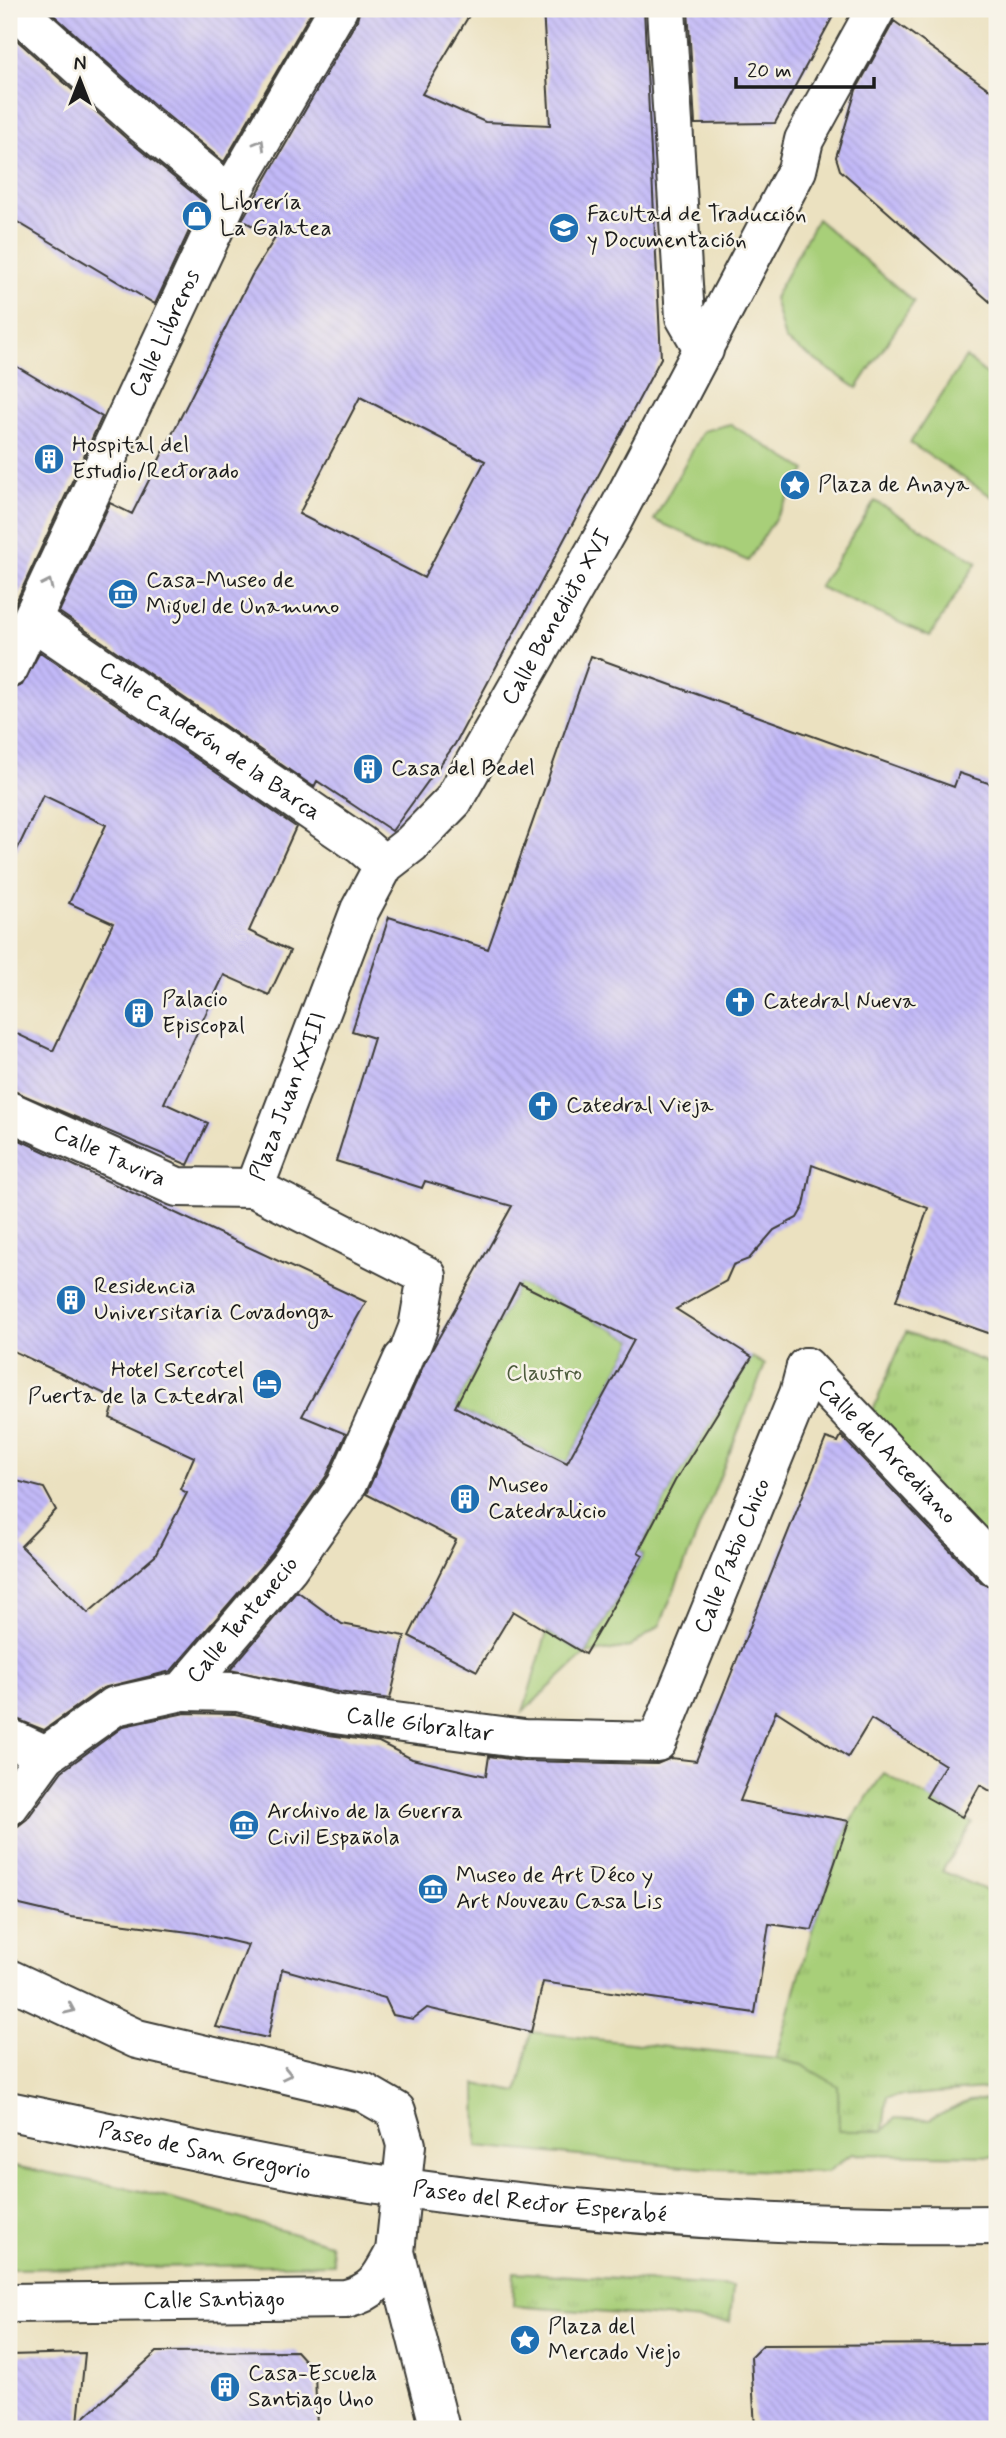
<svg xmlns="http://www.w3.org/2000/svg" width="1006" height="2438" viewBox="0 0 1006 2438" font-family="Mynerve,sans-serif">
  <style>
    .grass { fill: url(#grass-tufts); stroke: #62764a; stroke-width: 2 }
    .garden { fill: #a8cf79; stroke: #62764a; stroke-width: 2 }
    .building { fill: url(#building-back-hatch); fill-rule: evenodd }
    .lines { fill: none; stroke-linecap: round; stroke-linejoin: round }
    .minor-casing { stroke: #3b3a35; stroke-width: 42 }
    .major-casing { stroke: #3b3a35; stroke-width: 42 }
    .minor { stroke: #fff; stroke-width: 38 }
    .major { stroke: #fff; stroke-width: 38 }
    .oneway { stroke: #999 }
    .labels { text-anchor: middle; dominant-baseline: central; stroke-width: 5; stroke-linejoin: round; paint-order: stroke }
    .poi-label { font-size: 23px; fill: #1c1c1c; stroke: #f7f3e8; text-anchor: start }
    .street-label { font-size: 23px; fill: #1c1c1c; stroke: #f7f3e8 }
    .park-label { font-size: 23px; fill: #4d5b3d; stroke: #f7f3e8 }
  </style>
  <defs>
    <pattern id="grass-tufts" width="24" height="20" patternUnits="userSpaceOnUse" patternTransform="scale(1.75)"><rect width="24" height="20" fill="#a8cf79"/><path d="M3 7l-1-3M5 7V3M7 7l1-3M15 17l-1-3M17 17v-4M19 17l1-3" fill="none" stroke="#90b168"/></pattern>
    <pattern id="building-back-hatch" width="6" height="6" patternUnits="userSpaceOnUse" patternTransform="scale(1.75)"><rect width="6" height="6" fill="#c2b9f8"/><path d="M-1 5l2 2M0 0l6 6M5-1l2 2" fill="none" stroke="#a69ed4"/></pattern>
  </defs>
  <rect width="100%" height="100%" fill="#f7f3e8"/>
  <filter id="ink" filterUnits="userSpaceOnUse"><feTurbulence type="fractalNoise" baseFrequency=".0143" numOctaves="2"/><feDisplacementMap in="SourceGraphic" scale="14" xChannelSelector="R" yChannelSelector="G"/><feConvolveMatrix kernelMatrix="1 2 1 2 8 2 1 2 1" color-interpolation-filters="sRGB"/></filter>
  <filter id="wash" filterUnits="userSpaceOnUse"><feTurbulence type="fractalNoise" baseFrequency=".00686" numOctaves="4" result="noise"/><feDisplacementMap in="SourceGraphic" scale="28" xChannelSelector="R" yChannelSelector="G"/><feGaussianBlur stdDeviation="1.57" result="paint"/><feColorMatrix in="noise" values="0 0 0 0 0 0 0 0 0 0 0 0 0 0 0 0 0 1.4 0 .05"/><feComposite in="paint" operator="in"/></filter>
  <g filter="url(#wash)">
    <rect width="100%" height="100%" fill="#ebe1c0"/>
    <path class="grass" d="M906,1332L997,1366V1552L870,1417Z
      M884,1773L972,1823L942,1871L997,1895V2088L887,2097L883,2131H839L802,2065L776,2059L812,1930L848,1825Z
      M514,2272L733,2287L730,2322L513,2306Z"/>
    <path class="garden" d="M817,219L914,302L857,388L785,340L774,298Z
      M966,357L997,383V500L910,443Z
      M730,424L806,470L748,561L654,520L703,431Z
      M875,501L977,562L930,636L819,587Z
      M519,1283L634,1340L567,1463L455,1407Z
      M752,1357L765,1365L660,1625L630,1647L585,1654L523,1712L547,1632L586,1654L643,1555L638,1552L675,1481Z
      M531,2032L776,2059L802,2065L838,2086L839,2131H883L895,2118L929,2120L969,2101L997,2098V2156L852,2154L827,2172L714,2169L477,2146L476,2084L518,2092Z
      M9,2165L146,2192L330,2244L334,2264L9,2269Z"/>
    <g id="blocks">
      <path class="building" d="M47,9H313L224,162L157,107Z
        M360,9H473L422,94L485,122L550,125L543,9H644L661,358L455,744L392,831L317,781L314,787L59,612L110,503L132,514L252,275L275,238L242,220L357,20ZM360,397L485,461L424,578L299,514Z
        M688,9H837L775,123L695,124Z
        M894,21L997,95V308L840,170L836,157L856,90Z
        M9,33L128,140L203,201L155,304L9,217Z
        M9,362L102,417L9,617Z
        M40,652L296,827L249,931L290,951L269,995L224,975L164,1103L208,1123L188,1165L9,1089V1030L53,1051L113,923L69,903L106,825L43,795L9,867V690L22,685Z
        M591,656L954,787L959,773L997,786V1336L896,1301L928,1208L812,1165L804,1206L797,1218L774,1230L749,1259L733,1265L726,1281L676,1309L752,1357L675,1481L638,1552L643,1555L585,1654L513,1611L477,1671L409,1636L456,1540L366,1494L424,1364L512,1206L425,1181L422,1188L336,1161L374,1038L352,1031L389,917L488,949ZM519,1283L634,1340L567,1463L455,1407Z
        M9,1135L366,1302L302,1416L346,1434L327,1475L271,1555L171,1671L103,1688L44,1730L9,1716V1479L44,1488L56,1510L21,1546L88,1613L155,1556L187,1493L180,1489L194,1457L110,1418L116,1399L9,1349Z
        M841,1436L981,1583L997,1589V1795L980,1785L962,1817L926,1797L945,1765L871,1719L848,1757L776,1711L740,1801L849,1821L812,1930L769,1924L755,2013L543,1982L531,2032L427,2008L413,2019L393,2015L385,1998L282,1969L268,2038L216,2027L248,1945L197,1933L71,1917L20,1905L9,1895V1828L18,1826L27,1819L62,1771L124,1726L185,1713L235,1714L329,1735L379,1742L412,1759L486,1776L489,1756L523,1761L657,1764L671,1758L696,1761L826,1438L838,1442Z
        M297,1591L342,1624L405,1636L390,1699L338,1692L230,1670Z
        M997,2344V2429H755L751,2357L763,2345Z
        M296,2351L315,2372L317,2429H9V2355L85,2353L78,2423L157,2352Z"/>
    </g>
  </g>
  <g filter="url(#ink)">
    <use href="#blocks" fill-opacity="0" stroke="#3b3a35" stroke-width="2"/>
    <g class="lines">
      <g class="minor-casing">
        <g id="minor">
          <path d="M15,9L143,124L230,195"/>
          <path d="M666,9L685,317L704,350"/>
          <path id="s1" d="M32,620L361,845L384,865"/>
          <path id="s2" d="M9,668L230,195L338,9"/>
          <path id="s3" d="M9,1111L177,1187L254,1188"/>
          <path id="s4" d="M411,1346L418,1328L427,1276L254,1188L360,910L384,865L411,844L453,801L614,518L797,170L804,140L876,9"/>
          <path id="s5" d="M806,1367L997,1568"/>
          <path id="s6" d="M183,1691L238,1692L334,1714L524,1739L657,1742L799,1394L806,1367"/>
          <path d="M9,1738L46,1755"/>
          <path id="s7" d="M9,1806L46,1755L115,1706L183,1691L288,1568L346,1486L403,1359"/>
          <path d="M9,1979L137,2039L363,2092L396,2111L406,2145L395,2252L440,2429"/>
          <path id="s8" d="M9,2303L346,2299C376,2292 381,2277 395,2252"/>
        </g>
      </g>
      <g class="major-casing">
        <g id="major">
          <path id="s9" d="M9,2111C113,2132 216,2157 321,2175C543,2212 772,2228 997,2225"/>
        </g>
      </g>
      <use href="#minor" class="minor"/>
      <use href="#major" class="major"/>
    </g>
    <defs><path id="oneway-chevron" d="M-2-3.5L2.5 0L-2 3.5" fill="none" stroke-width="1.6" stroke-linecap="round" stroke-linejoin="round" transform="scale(1.75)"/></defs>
    <g class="oneway">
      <use href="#oneway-chevron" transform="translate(260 144) rotate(-60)"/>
      <use href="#oneway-chevron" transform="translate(48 584) rotate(-65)"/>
      <use href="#oneway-chevron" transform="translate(70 2009) rotate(24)"/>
      <use href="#oneway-chevron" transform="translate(287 2074) rotate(13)"/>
    </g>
  </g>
  <defs>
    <g id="shop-disc" transform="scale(1.575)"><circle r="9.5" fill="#1f6fb2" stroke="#f7f3e8"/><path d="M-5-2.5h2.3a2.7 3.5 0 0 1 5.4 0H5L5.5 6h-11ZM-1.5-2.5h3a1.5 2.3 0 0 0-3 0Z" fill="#fff"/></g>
    <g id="university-disc" transform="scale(1.575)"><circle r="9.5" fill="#1f6fb2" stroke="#f7f3e8"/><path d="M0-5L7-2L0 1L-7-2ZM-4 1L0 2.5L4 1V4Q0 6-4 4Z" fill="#fff"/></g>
    <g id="building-disc" transform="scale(1.575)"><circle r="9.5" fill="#1f6fb2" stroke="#f7f3e8"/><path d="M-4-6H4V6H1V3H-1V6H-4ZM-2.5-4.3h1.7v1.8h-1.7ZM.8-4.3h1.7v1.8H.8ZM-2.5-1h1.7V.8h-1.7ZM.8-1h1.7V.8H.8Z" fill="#fff"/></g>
    <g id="sight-disc" transform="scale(1.575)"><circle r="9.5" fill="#1f6fb2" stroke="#f7f3e8"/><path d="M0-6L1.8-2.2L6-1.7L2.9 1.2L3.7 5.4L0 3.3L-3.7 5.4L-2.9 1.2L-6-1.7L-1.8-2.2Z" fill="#fff"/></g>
    <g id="museum-disc" transform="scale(1.575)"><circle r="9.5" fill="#1f6fb2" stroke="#f7f3e8"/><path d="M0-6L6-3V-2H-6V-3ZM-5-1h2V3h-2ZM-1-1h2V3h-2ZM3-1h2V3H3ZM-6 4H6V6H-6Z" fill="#fff"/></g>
    <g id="church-disc" transform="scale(1.575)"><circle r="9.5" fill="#1f6fb2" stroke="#f7f3e8"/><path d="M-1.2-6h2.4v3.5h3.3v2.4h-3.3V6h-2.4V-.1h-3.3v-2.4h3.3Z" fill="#fff"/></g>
    <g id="hotel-disc" transform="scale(1.575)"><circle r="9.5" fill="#1f6fb2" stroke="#f7f3e8"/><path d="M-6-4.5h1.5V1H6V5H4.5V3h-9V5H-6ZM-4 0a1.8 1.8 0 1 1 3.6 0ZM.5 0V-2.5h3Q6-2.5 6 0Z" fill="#fff"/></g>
  </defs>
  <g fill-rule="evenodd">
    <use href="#shop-disc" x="197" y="216"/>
    <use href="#university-disc" x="564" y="228"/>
    <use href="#building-disc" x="49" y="459"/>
    <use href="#sight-disc" x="795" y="485"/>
    <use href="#museum-disc" x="123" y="594"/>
    <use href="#building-disc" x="368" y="769"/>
    <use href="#church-disc" x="740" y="1002"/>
    <use href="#building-disc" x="139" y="1013"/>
    <use href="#church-disc" x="543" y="1106"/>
    <use href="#building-disc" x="71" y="1300"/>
    <use href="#hotel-disc" x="267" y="1384"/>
    <use href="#building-disc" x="465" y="1499"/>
    <use href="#museum-disc" x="244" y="1825"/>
    <use href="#museum-disc" x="433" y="1889"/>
    <use href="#sight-disc" x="525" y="2340"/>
    <use href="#building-disc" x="225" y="2387"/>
  </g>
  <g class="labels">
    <g class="poi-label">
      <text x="220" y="203">Librería<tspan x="220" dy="26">La Galatea</tspan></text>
      <text x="587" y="215">Facultad de Traducción<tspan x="587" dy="26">y Documentación</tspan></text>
      <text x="72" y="446">Hospital del<tspan x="72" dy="26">Estudio/Rectorado</tspan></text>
      <text x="818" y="485">Plaza de Anaya</text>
      <text x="146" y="581">Casa-Museo de<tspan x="146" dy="26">Miguel de Unamuno</tspan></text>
      <text x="391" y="769">Casa del Bedel</text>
      <text x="162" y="1000">Palacio<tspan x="162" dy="26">Episcopal</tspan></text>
      <text x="763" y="1002">Catedral Nueva</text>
      <text x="566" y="1106">Catedral Vieja</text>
      <text x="94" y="1287">Residencia<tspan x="94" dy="26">Universitaria Covadonga</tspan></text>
      <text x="244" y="1371" text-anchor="end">Hotel Sercotel<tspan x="244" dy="26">Puerta de la Catedral</tspan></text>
      <text x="488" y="1486">Museo<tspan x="488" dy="26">Catedralicio</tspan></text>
      <text x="267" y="1812">Archivo de la Guerra<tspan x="267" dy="26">Civil Española</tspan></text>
      <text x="456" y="1876">Museo de Art Déco y<tspan x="456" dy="26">Art Nouveau Casa Lis</tspan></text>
      <text x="548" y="2327">Plaza del<tspan x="548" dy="26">Mercado Viejo</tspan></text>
      <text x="248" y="2374">Casa-Escuela<tspan x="248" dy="26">Santiago Uno</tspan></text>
    </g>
    <g class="street-label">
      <text stroke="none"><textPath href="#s2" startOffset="369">Calle Libreros</textPath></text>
      <text stroke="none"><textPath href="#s4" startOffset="920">Calle Benedicto XVI</textPath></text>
      <text stroke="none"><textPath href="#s1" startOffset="215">Calle Calderón de la Barca</textPath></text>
      <text stroke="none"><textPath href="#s4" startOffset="364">Plaza Juan XXIII</textPath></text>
      <text stroke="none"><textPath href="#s3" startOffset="110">Calle Tavira</textPath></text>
      <text stroke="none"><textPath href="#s5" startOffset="117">Calle del Arcediano</textPath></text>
      <text stroke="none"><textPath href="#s6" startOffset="679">Calle Patio Chico</textPath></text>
      <text stroke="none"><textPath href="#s7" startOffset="310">Calle Tentenecio</textPath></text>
      <text stroke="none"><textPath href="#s6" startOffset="240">Calle Gibraltar</textPath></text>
      <text stroke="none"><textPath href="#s9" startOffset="200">Paseo de San Gregorio</textPath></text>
      <text stroke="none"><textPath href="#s9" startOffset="539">Paseo del Rector Esperabé</textPath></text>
      <text stroke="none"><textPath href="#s8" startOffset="205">Calle Santiago</textPath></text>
    </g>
    <g class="park-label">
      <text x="544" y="1374">Claustro</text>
    </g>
  </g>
  <rect width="1006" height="2438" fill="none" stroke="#f7f3e8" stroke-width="35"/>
  <g transform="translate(80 80)" stroke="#f7f3e8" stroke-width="5" paint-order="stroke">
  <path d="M0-5L12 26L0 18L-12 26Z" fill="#1c1c1c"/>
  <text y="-10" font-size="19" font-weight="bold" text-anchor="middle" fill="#1c1c1c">N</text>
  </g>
  <path d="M736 77v10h138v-10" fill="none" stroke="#1c1c1c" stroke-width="3.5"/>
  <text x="747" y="77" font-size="21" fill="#1c1c1c" stroke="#f7f3e8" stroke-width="5" paint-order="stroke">20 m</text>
</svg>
